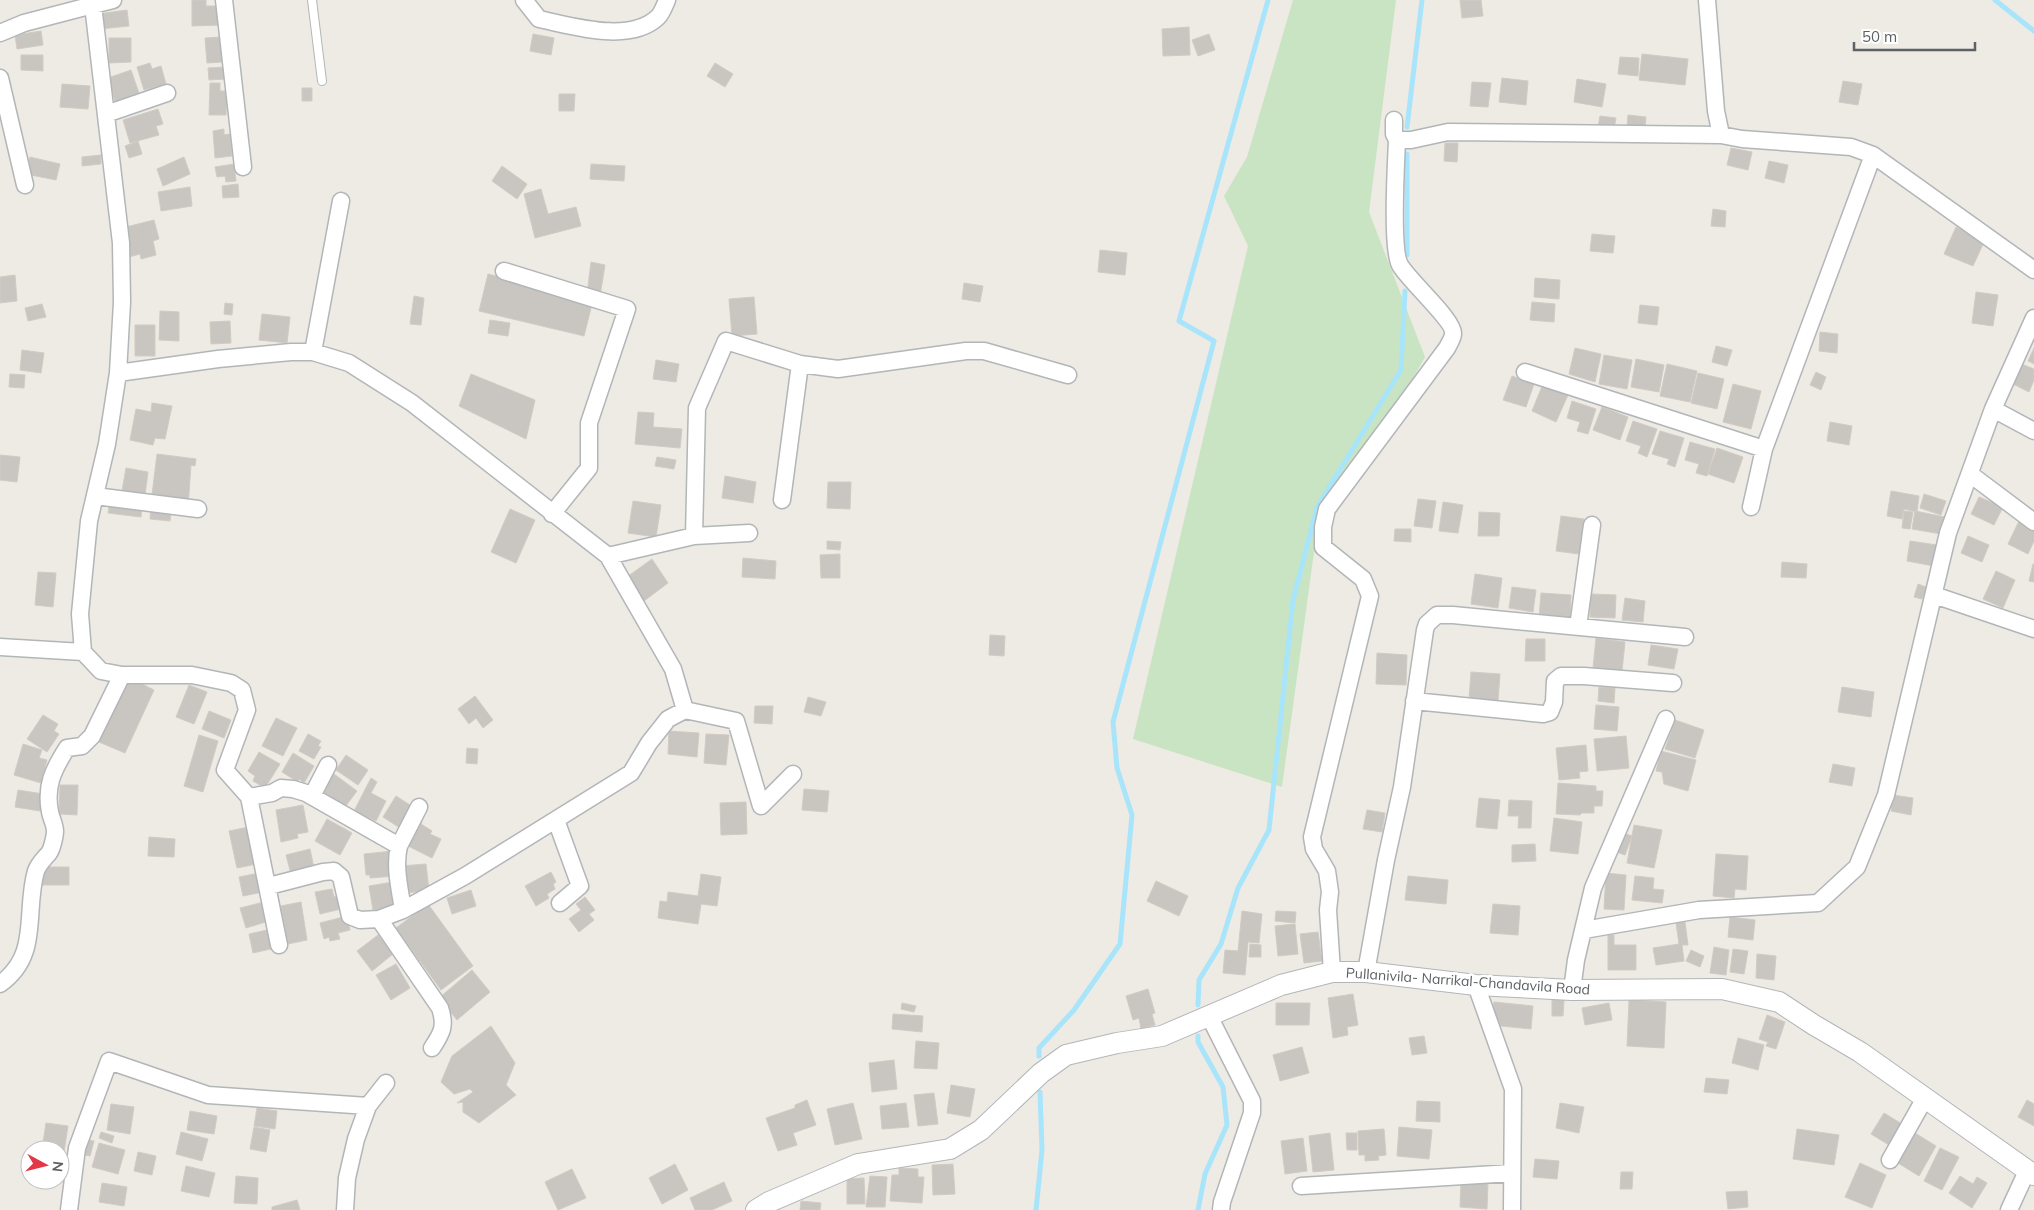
<svg xmlns="http://www.w3.org/2000/svg" width="2034" height="1210" viewBox="0 0 2034 1210" font-family="Mulish,sans-serif">
  <style>
    .green { fill: #c8e4c2 }
    .lines { fill: none; stroke-linecap: round; stroke-linejoin: round }
    .stream { stroke: #a8e5fb; stroke-width: 5 }
    .building { fill: #c9c5c1; stroke: #d2cbc3 }
    .service-casing { stroke: #b2b6b9; stroke-width: 10 }
    .minor-casing { stroke: #b2b6b9; stroke-width: 19 }
    .tertiary-casing { stroke: #b2b6b9; stroke-width: 22 }
    .service { stroke: #fff; stroke-width: 8 }
    .minor { stroke: #fff; stroke-width: 16 }
    .tertiary { stroke: #fff; stroke-width: 20 }
    .labels { text-anchor: middle; dominant-baseline: central; stroke-width: 5; stroke-linejoin: round; paint-order: stroke }
    .street-label { font-size: 14px; fill: #5c6164; stroke: #fff }
  </style>
  <rect width="100%" height="100%" fill="#eeeae4"/>
  <path class="green" d="M1293,0H1396L1369,212L1425,357L1314,552L1282,787L1133,739L1248,246L1224,196L1247,157Z"/>
  <g class="lines">
    <path class="stream" d="M1995,0L2034,31
      M1407,127L1422,0
      M1407,255V154
      M1198,1005L1199,980L1221,944L1238,888L1269,830L1293,600L1317,507L1401,370L1405,291
      M1039,1056V1048L1074,1010L1120,944L1132,815L1117,768L1113,722L1214,341L1179,321L1268,0
      M1036,1210L1042,1150L1040,1092
      M1198,1210L1205,1174L1227,1125L1223,1087L1198,1042V1036"/>
  </g>
  <path class="building" d="M192,0H206V6H220L221,25L192,26Z
    M1460,0H1481L1483,16L1462,18Z
    M127,10L129,26L100,29L98,14Z
    M1189,27L1190,55L1163,56L1162,29Z
    M41,31L43,45L17,49L15,35Z
    M533,34L554,38L551,55L530,51Z
    M1209,34L1215,50L1198,56L1192,40Z
    M221,37L223,62L207,63L205,38Z
    M109,38H131V62L109,63Z
    M1642,54L1688,59L1685,85L1639,80Z
    M21,55H43V71L21,70Z
    M1620,57L1639,58L1638,76L1618,74Z
    M150,63L152,69L161,66L166,84L144,90L137,67Z
    M715,63L733,74L725,87L707,76Z
    M225,67L226,79L209,80L208,68Z
    M131,70L140,96L116,104L108,78Z
    M1502,78L1528,81L1526,105L1499,102Z
    M1577,79L1606,84L1602,107L1574,102Z
    M1843,81L1862,84L1858,105L1839,102Z
    M1472,82L1491,83L1488,107L1470,106Z
    M210,83H220V91H227L226,115H209Z
    M62,84L90,86L88,109L60,107Z
    M302,88H312V101H302Z
    M559,94H575L574,111H559Z
    M158,109L163,124L156,126L159,135L130,143L123,120Z
    M1628,115L1646,117L1645,129L1627,127Z
    M1600,116L1616,118L1614,129L1598,127Z
    M224,129V135L230,134L232,156L215,158L213,131Z
    M138,141L142,154L129,158L125,146Z
    M1445,143H1458L1457,162L1444,161Z
    M1731,148L1752,152L1748,170L1727,165Z
    M101,155V164L82,166V157Z
    M30,157L60,164L56,180L26,174Z
    M184,157L190,174L163,186L157,169Z
    M1769,161L1788,165L1784,183L1765,178Z
    M234,164L236,181L226,182L225,176L217,177L215,167Z
    M591,164L625,166L624,181L590,179Z
    M502,166L527,184L517,199L492,181Z
    M238,184L239,197L223,198L222,186Z
    M190,187L192,206L161,211L158,192Z
    M541,189L548,214L576,207L581,226L535,238L524,194Z
    M1713,209L1726,211L1725,227L1711,226Z
    M154,220L159,239L153,241L156,255L141,259L140,254L129,257L122,228Z
    M1956,227L1985,240L1973,266L1944,254Z
    M1592,234L1615,236L1613,253L1590,251Z
    M1100,250L1127,253L1125,275L1098,272Z
    M591,262L605,265L600,296L587,294Z
    M488,274L593,300L584,336L479,311Z
    M15,275L17,301L0,303V277Z
    M1535,278L1560,280L1559,299L1534,297Z
    M964,283L983,286L980,302L962,299Z
    M1976,292L1998,295L1993,326L1972,323Z
    M414,296L424,298L421,325L410,324Z
    M754,297L757,334L732,336L729,299Z
    M1532,302L1555,304L1554,322L1530,320Z
    M225,303L233,304L232,315L224,314Z
    M42,304L46,317L28,321L25,308Z
    M1640,305L1659,307L1657,325L1638,323Z
    M160,311L179,312V341L159,340Z
    M262,314L290,317L287,343L259,340Z
    M490,320L510,323L508,336L488,333Z
    M230,321L231,343L211,344L210,322Z
    M135,325H155V356H135Z
    M1820,332L1838,334L1837,353L1819,351Z
    M1716,346L1732,350L1727,366L1712,362Z
    M1575,348L1601,354L1595,382L1569,374Z
    M2034,348V364L2028,361Z
    M22,350L44,353L41,373L20,370Z
    M1604,355L1632,360L1627,389L1599,384Z
    M1636,359L1664,365L1659,392L1631,387Z
    M656,360L679,364L676,382L653,379Z
    M2019,363L2034,369V380L2029,392L2011,383Z
    M1667,364L1697,371L1690,402L1660,396Z
    M1816,372L1826,377L1821,390L1810,385Z
    M1698,373L1724,379L1717,409L1691,403Z
    M10,374L25,375L24,388L9,387Z
    M471,374L535,400L526,439L459,406Z
    M1512,376L1534,384L1526,407L1503,400Z
    M1543,384L1568,395L1556,422L1532,411Z
    M1733,384L1761,391L1751,429L1723,422Z
    M1572,401L1596,409L1588,434L1577,431L1580,422L1567,418Z
    M152,403L172,406L165,439L155,438L153,445L130,440L136,409L151,412Z
    M1602,407L1628,417L1620,440L1593,430Z
    M638,412L654,413L653,427L682,429L680,448L635,444Z
    M1633,421L1657,429L1647,457L1638,453L1641,446L1626,441Z
    M1830,422L1852,426L1849,445L1827,441Z
    M1660,431L1684,438L1675,467L1667,464L1669,459L1652,454Z
    M1690,442L1715,449L1707,476L1696,473L1699,464L1685,460Z
    M1717,448L1743,457L1734,483L1708,474Z
    M157,454L196,459L195,466L191,465L188,508L151,503Z
    M0,455L20,457L17,482L0,480Z
    M657,457L676,460L674,469L655,466Z
    M126,468L148,472L145,495L122,491Z
    M725,476L756,482L753,503L722,498Z
    M828,482H851L850,509L827,508Z
    M1891,491L1919,496L1917,512L1904,509L1902,519L1887,516Z
    M1924,494L1946,501L1941,515L1920,508Z
    M1979,497L2003,507L1994,525L1971,514Z
    M1418,499L1436,501L1432,528L1414,526Z
    M110,501L142,504L141,517L108,513Z
    M633,501L661,505L656,537L628,533Z
    M1443,502L1463,505L1458,533L1439,531Z
    M151,505L172,506L170,521L150,519Z
    M510,509L535,520L516,563L491,552Z
    M1904,511L1913,512L1910,529L1902,528Z
    M1915,511L1945,517L1941,534L1912,529Z
    M1479,512L1500,513L1499,536H1478Z
    M1561,516L1584,519L1579,554L1556,551Z
    M2019,521L2034,529V541L2028,554L2008,544Z
    M1395,529H1411V542L1394,541Z
    M1968,536L1989,545L1982,562L1961,553Z
    M827,541L841,542L840,550L827,549Z
    M1910,541L1937,545L1934,566L1907,561Z
    M840,554V578H821L820,555Z
    M743,558L776,561L775,579L742,577Z
    M652,559L668,583L644,601L627,577Z
    M1782,562L1807,564L1806,578L1781,577Z
    M2033,564H2034V582L2029,581Z
    M1996,571L2015,580L2003,608L1983,599Z
    M38,572L56,573L53,607L35,605Z
    M1475,574L1502,578L1498,608L1471,604Z
    M1918,584L1926,587L1922,599L1914,597Z
    M1512,587L1536,590L1533,612L1509,608Z
    M1541,593L1571,595L1570,619L1539,618Z
    M1591,594L1616,595L1615,618L1590,617Z
    M1625,598L1645,601L1643,622L1622,620Z
    M990,635L1005,636L1004,656L989,655Z
    M1596,638L1625,642L1622,671L1593,668Z
    M1526,639H1545V661H1525Z
    M1651,645L1678,649L1674,669L1648,665Z
    M1377,653L1407,655L1406,685L1376,684Z
    M1471,672L1500,674L1498,701L1469,699Z
    M134,680L154,690L125,753L99,742L126,682L132,685Z
    M189,685L207,692L194,724L176,717Z
    M1599,687L1615,688L1614,703L1598,701Z
    M1842,687L1874,692L1871,717L1838,712Z
    M475,696L493,720L483,728L476,718L469,724L458,709Z
    M808,697L826,702L821,716L804,712Z
    M1596,705L1619,707L1617,731L1594,729Z
    M755,706H773L772,724L754,723Z
    M209,711L231,720L224,738L202,729Z
    M43,715L58,724L54,731L59,734L47,752L27,739Z
    M276,718L297,728L283,756L262,746Z
    M1675,720L1704,730L1695,758L1665,749Z
    M669,731L699,733L697,757L668,754Z
    M308,734L321,741L318,746L321,747L314,759L299,751Z
    M706,734L729,735L726,765L704,763Z
    M199,735L218,741L203,792L184,786Z
    M1626,736L1629,768L1597,771L1594,739Z
    M23,744L42,750L39,758L47,760L41,783L14,775Z
    M1586,745L1588,771L1579,772L1580,778L1559,780L1556,748Z
    M467,748L478,749L477,764L466,763Z
    M1661,751L1696,760L1688,791L1664,784L1662,772L1656,771Z
    M259,752L280,764L265,788L253,781L255,776L248,771Z
    M293,753L314,766L304,783L299,779L298,782L282,772Z
    M346,755L368,770L358,785L336,770Z
    M1833,764L1855,768L1852,786L1829,782Z
    M334,774L357,791L345,807L322,791Z
    M371,778L377,782L371,793L386,801L376,821L354,811Z
    M1558,783L1596,786V791H1603L1602,806H1594V813H1582L1580,815L1556,814Z
    M60,785H78L77,815L59,814Z
    M804,789L829,791L827,812L802,810Z
    M18,790L43,794L40,811L15,807Z
    M1893,795L1913,798L1911,815L1891,811Z
    M396,796L413,807L400,828L383,817Z
    M1479,798L1500,800L1497,829L1476,827Z
    M1509,800L1532,801L1531,828H1518L1519,816H1508Z
    M746,802L747,834L721,835L720,803Z
    M303,805L308,832L297,834L298,838L281,842L276,810Z
    M1367,810L1385,813L1382,832L1363,829Z
    M1554,818L1582,822L1578,854L1550,851Z
    M327,819L352,833L340,855L315,841Z
    M419,819L422,820L421,824L432,831L430,834L441,839L432,858L406,845Z
    M1634,825L1662,830L1654,868L1627,863Z
    M254,826L262,863L237,868L229,831Z
    M1618,831L1632,836L1625,855L1611,850Z
    M149,837L175,839L174,857L148,856Z
    M1535,844L1536,861L1512,862V845Z
    M310,849L314,868L291,874L286,855Z
    M393,851L395,876L370,878V875H366L364,854Z
    M1716,854L1748,856L1746,890L1735,889L1734,898L1713,896Z
    M426,864L429,891L404,893L401,866Z
    M41,867H69V885H41Z
    M551,872L556,882L553,884L555,889L547,894L549,898L536,906L525,886Z
    M259,873L263,892L243,896L239,877Z
    M1606,873L1626,875L1624,910L1604,909Z
    M701,874L721,877L717,906L701,904L698,924L658,918L660,901L667,902L668,892L698,896Z
    M1408,876L1448,880L1446,904L1405,900Z
    M1635,876L1654,878L1653,889L1664,890L1662,903L1632,900Z
    M1156,881L1188,896L1179,916L1147,901Z
    M393,882L398,906L373,910L369,886Z
    M332,889L334,897L338,896L341,909L320,914L315,892Z
    M471,890L476,906L452,914L447,898Z
    M585,897L595,910L589,914L594,920L579,932L569,919L581,910L576,904Z
    M264,902L269,921L246,928L240,908Z
    M301,902L307,940L288,944L281,906Z
    M428,904L473,966L441,990L396,928Z
    M1493,904L1520,906L1518,935L1490,933Z
    M1242,911L1262,914L1259,943L1248,942L1245,975L1223,973L1225,950L1238,951Z
    M1276,911L1296,912L1295,923L1275,921Z
    M347,916L350,930L338,933L340,939L330,941L329,937L324,939L320,923Z
    M1730,917L1755,920L1753,940L1728,937Z
    M1685,922L1688,945H1682L1684,961L1656,965L1653,948L1679,944L1676,923Z
    M1295,924L1298,954L1278,956L1275,926Z
    M267,930L268,938L273,937L275,948L253,953L249,934Z
    M1318,932L1322,961L1304,963L1300,934Z
    M378,935L393,954L372,971L357,951Z
    M1608,935H1614V945H1636V970H1608Z
    M1250,944L1261,945V957H1249Z
    M1714,947L1729,950L1726,975L1710,973Z
    M1733,949L1748,951L1744,974L1730,972Z
    M1691,950L1704,956L1700,967L1686,961Z
    M1757,954L1776,956L1774,980L1756,978Z
    M396,964L410,988L391,1000L376,975Z
    M472,970L490,992L457,1020L439,998Z
    M1148,989L1155,1013L1152,1014L1155,1025L1141,1029L1139,1018L1133,1020L1126,996Z
    M1353,994L1358,1025L1347,1027L1348,1035L1333,1038L1328,998Z
    M1552,999L1564,1000L1563,1016H1552Z
    M1629,1000L1666,1002L1664,1048L1627,1046Z
    M1494,1002L1533,1006L1531,1029L1491,1025Z
    M902,1003L916,1006L914,1012L901,1009Z
    M1276,1003H1310L1309,1025H1276Z
    M1609,1003L1612,1020L1585,1025L1582,1008Z
    M893,1014L923,1016L922,1032L892,1029Z
    M1767,1015L1785,1022L1776,1049L1766,1046L1768,1042L1759,1039Z
    M491,1026L515,1063L506,1085L516,1095L479,1123L463,1112V1102L457,1103L473,1092L470,1089L454,1094L441,1082L452,1056Z
    M1424,1036L1427,1053L1412,1055L1409,1038Z
    M1738,1038L1764,1045L1758,1070L1732,1063Z
    M916,1041L939,1043L937,1069L914,1068Z
    M1302,1047L1309,1073L1280,1081L1273,1055Z
    M894,1060L897,1089L872,1092L869,1063Z
    M1706,1078L1729,1080L1727,1094L1704,1092Z
    M951,1085L975,1089L970,1117L947,1113Z
    M934,1093L938,1124L918,1126L914,1095Z
    M807,1100L816,1125L793,1133L797,1145L778,1151L766,1118L795,1108V1105Z
    M2027,1100L2034,1104V1126L2018,1117Z
    M1417,1101L1440,1102V1122L1416,1121Z
    M853,1103L862,1139L835,1145L827,1109Z
    M906,1103L909,1127L882,1129L880,1106Z
    M1560,1103L1584,1107L1579,1133L1556,1128Z
    M111,1104L134,1107L130,1134L107,1130Z
    M257,1108L277,1111L275,1129L254,1126Z
    M190,1111L217,1116L214,1134L187,1130Z
    M1884,1113L1902,1124L1889,1145L1871,1134Z
    M46,1123L68,1126L64,1152H60V1150L42,1149Z
    M254,1127L270,1130L266,1152L250,1149Z
    M1399,1127L1432,1130L1429,1159L1397,1156Z
    M1384,1129L1386,1155L1378,1156L1379,1160L1365,1161V1155H1359L1358,1131Z
    M1797,1129L1839,1135L1834,1165L1793,1159Z
    M101,1132L114,1136L112,1143L99,1138Z
    M181,1132L208,1139L202,1161L176,1154Z
    M1330,1133L1334,1170L1313,1172L1309,1136Z
    M1346,1133H1357V1150H1347Z
    M1915,1133L1936,1146L1919,1176L1898,1163Z
    M1303,1138L1307,1171L1285,1174L1281,1141Z
    M84,1139L94,1141L90,1156L80,1154Z
    M99,1143L125,1150L118,1174L92,1167Z
    M1940,1148L1959,1157L1942,1190L1924,1181Z
    M138,1152L156,1156L152,1175L134,1171Z
    M1535,1159L1559,1161L1557,1179L1533,1177Z
    M1860,1163L1886,1175L1872,1208L1845,1197Z
    M675,1164L688,1190L662,1204L649,1178Z
    M953,1164L955,1194L933,1195L932,1165Z
    M186,1166L215,1173L209,1197L181,1191Z
    M899,1168L918,1169V1177H924L922,1203L890,1201L892,1175H899Z
    M572,1169L586,1198L558,1210L545,1182Z
    M1621,1172H1633L1632,1189H1620Z
    M236,1176L258,1178L257,1204L234,1203Z
    M870,1176L887,1177L885,1207H866Z
    M1960,1176L1973,1184L1977,1177L1987,1183L1972,1208L1949,1193Z
    M864,1178L865,1204H847V1179Z
    M1461,1180L1488,1182L1487,1209L1460,1207Z
    M724,1182L732,1201L712,1210H695L690,1198Z
    M102,1183L127,1187L124,1206L99,1202Z
    M1747,1191L1748,1207L1728,1209L1726,1192Z
    M297,1200L300,1210H272V1207Z
    M801,1201L821,1203L820,1210H800Z"/>
  <g class="lines">
    <g class="service-casing">
      <path id="service" d="M312,0L322,81"/>
    </g>
    <g class="minor-casing">
      <path id="minor" d="M224,0L243,167
        M524,0L539,19C573,26 630,44 658,17C662,13 665,5 667,0
        M1707,0L1716,111L1721,135
        M0,33L24,23L93,5L92,0
        M0,78L25,185
        M106,114L167,93
        M1394,120V134L1397,140H1411L1448,132L1721,135L1742,139L1851,147L1873,155L2034,270
        M504,271L627,309L589,423V468L552,514
        M313,352L341,201
        M1525,372L1764,449
        M118,373L218,359L291,352H313L349,363L412,403L608,556L673,669L685,710L668,719L649,743L631,773L465,876L403,910L379,919L360,920L350,916L341,877L334,871L323,872L269,886
        M1993,409L2034,431
        M1970,474L2034,522
        M95,496L198,509
        M782,500L800,364
        M1751,507L1764,449L1873,155
        M694,536L749,533
        M608,556L694,536L697,408L726,341L800,364L838,369L966,351H984L1068,375
        M1934,595L2034,629
        M1578,627L1592,525
        M0,647L83,652L80,614L89,521L107,444L118,373L122,302L121,243L93,5L113,0
        M83,652L101,671L122,675H192L231,683L242,690L247,710L225,770L249,797L272,793L281,788L293,789L306,793L399,846
        M1414,701L1543,714L1550,712L1554,702L1555,681L1561,676H1584L1673,683
        M685,710L736,721L761,806L793,774
        M312,796L328,765
        M249,797L279,945
        M556,820L580,886L560,903
        M403,910C400,889 394,867 399,846L419,807
        M379,919L440,1008C446,1026 442,1033 432,1048
        M1584,930L1699,910L1818,903L1857,867L1886,795L1948,533L1993,409L2034,318
        M1332,972L1328,910L1330,892L1327,871L1314,849L1312,837L1370,596L1363,579L1323,547V527L1327,509L1447,348C1449,344 1453,338 1453,334C1455,321 1409,281 1400,265C1391,249 1396,164 1397,140
        M1366,972L1386,860L1402,787L1425,630L1427,624L1437,615H1453L1685,637
        M0,984C41,955 24,912 36,871C39,863 44,859 49,853C52,849 55,836 55,831C55,825 51,818 50,812C45,786 53,770 67,748L82,746L92,736L122,675
        M1476,985L1513,1089L1512,1210
        M1572,990L1576,960L1593,888L1666,719
        M1209,1016L1252,1101V1113L1222,1202L1221,1210
        M1890,1160L1925,1098
        M1301,1186L1512,1173
        M69,1210L77,1148L109,1061L208,1095L368,1106
        M345,1210L347,1178L356,1139L368,1106L386,1083
        M2009,1210L2027,1171"/>
    </g>
    <g class="tertiary-casing">
      <path id="tertiary" d="M756,1210L769,1202L858,1164L950,1149L981,1130L1041,1073L1066,1055L1117,1043L1162,1036L1281,985L1332,972H1366L1476,985L1572,990L1722,989L1779,1002L1814,1025L1860,1052L2034,1175"/>
    </g>
    <use href="#service" class="service"/>
    <use href="#minor" class="minor"/>
    <use href="#tertiary" class="tertiary"/>
  </g>
  <g class="labels">
    <g class="street-label">
      <text transform="translate(1468 981) rotate(4)">Pullanivila- Narrikal-Chandavila Road</text>
    </g>
  </g>
  <g transform="translate(45 1165) rotate(97)"><circle r="24" fill="#ffffff" stroke="#bec0c1"/>
  <path d="M0-4L9 19L0 12L-9 19Z" fill="#e13848"/>
  <text y="-8" font-size="14" font-weight="bold" text-anchor="middle" fill="#5c6164">N</text>
  </g>
  <path d="M1854 42v8h121v-8" fill="none" stroke="#5c6164" stroke-width="2.5"/>
  <text x="1862" y="42" font-size="15" fill="#5c6164" stroke="#ffffff" stroke-width="4" paint-order="stroke">50 m</text>
</svg>
